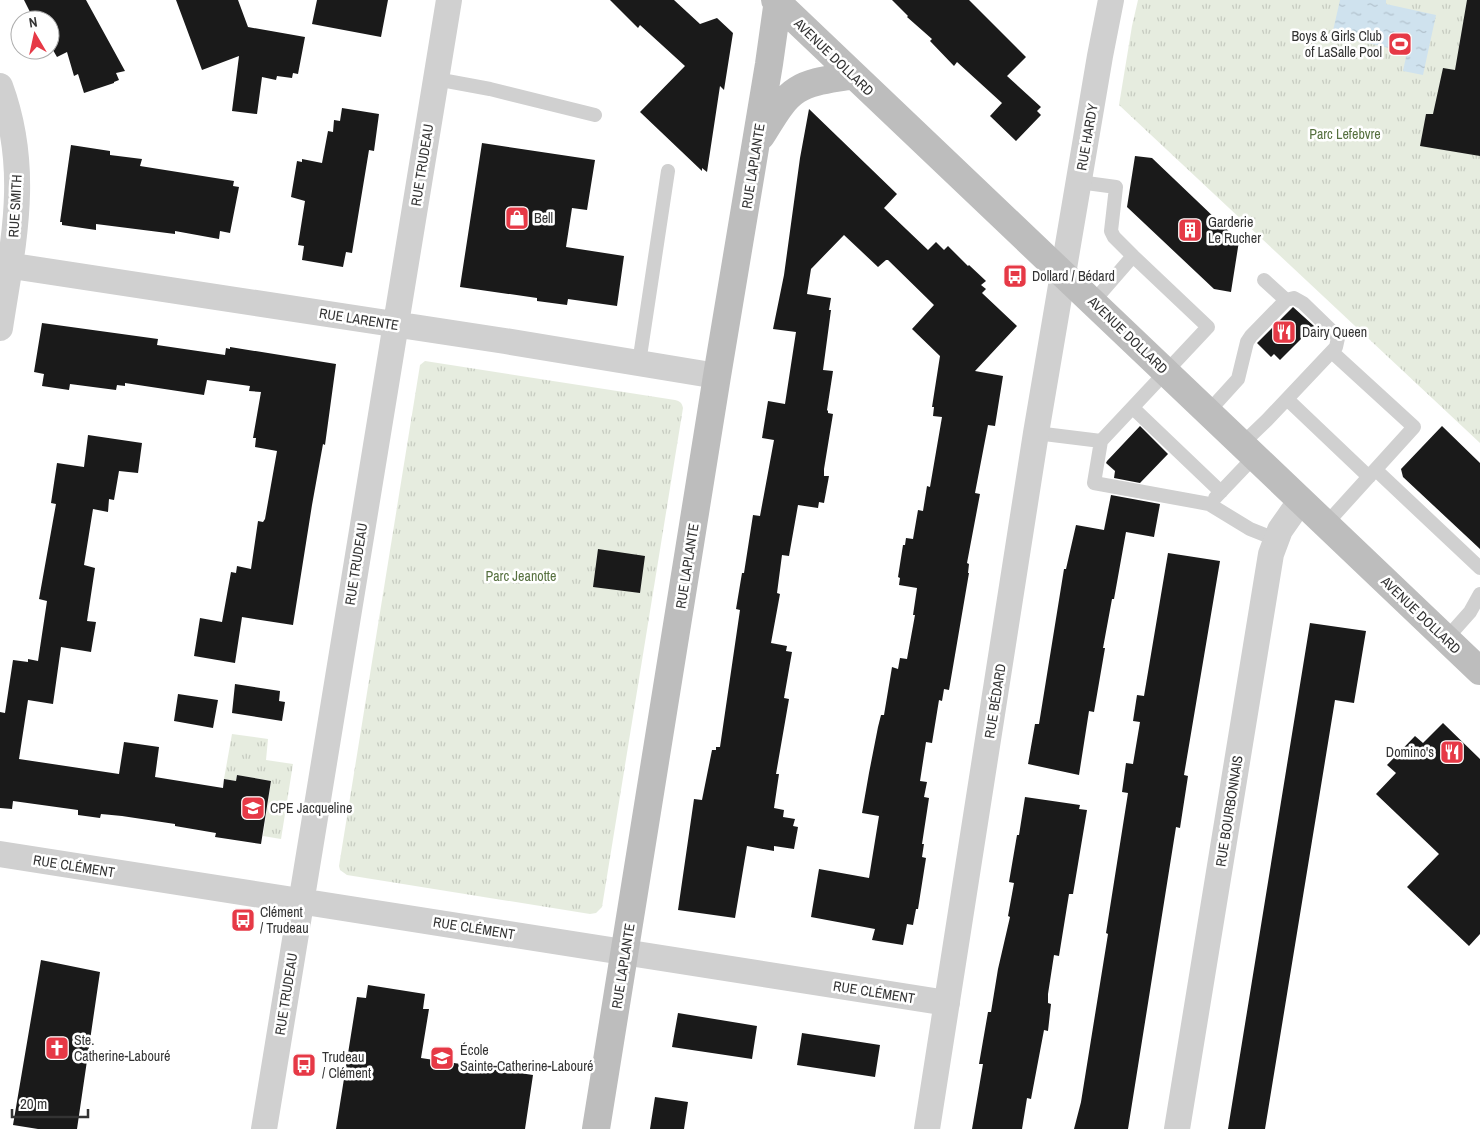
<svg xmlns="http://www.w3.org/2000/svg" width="1480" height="1129" viewBox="0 0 1480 1129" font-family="'Archivo Narrow',sans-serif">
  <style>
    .park { fill: url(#park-tufts) }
    .water { fill: url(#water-ripples) }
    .building { fill: #1a1a1a }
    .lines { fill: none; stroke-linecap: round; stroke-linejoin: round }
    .lane { stroke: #d0d0d0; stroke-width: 14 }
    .street { stroke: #d0d0d0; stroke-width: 26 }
    .secondary { stroke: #bdbdbd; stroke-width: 28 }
    .labels { text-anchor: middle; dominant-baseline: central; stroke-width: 5; stroke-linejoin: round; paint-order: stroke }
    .poi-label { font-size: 14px; fill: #333; stroke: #fff; text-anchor: start }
    .street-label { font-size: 14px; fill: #333; stroke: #fff }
    .park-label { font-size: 14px; fill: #56703f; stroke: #fff }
  </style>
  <defs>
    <pattern id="park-tufts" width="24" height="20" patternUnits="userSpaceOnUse" patternTransform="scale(1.25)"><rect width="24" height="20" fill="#e6ecdf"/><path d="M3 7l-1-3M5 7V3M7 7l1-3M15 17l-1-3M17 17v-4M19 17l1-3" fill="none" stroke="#c6cbc0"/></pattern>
    <pattern id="water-ripples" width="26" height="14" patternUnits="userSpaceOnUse" patternTransform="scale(1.25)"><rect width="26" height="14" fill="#cfe2ee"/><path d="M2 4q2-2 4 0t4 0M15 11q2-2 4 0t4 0" fill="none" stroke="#b2c2cd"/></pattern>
  </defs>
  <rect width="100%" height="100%" fill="#fff"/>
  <path class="park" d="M1138,0H1480V443L1119,105L1132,26Z
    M425,361L675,400C680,401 682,403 683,408L602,907L596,913L590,914L347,875L340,870L339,866L420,365Z
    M232,734L268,739L266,760L293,764L281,839L263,836L271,781L237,775L236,781L224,779Z"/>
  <path class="water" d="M1340,0H1386V4L1436,15L1423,75L1403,71L1407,52L1332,35Z"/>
  <path class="building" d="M24,0H86L125,71L116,73L119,80L114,82V83L84,93L78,74L74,76L67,52L57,57L50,45V20H34Z
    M176,0H238L248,27L305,37L298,74L293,73L292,78L277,76L276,80L262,77L257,114L232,111L239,56L202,70Z
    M317,0H388L381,37L312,24Z
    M610,0H674L700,24L717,18L733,33L724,90L720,86L707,172L702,168V171L640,112L685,66L640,25L638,28Z
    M892,0H969L1026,57L1007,76L1041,107L1037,111L1041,115L1016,141L990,116L1002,103L957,62L954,66L930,41L932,39L907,17L908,16Z
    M1467,0H1480V156L1420,146L1426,114H1433L1443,68L1455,70Z
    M342,108L379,114L374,151L369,150L352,253L346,252L343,267L302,260L304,246L298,245L305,201L291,197L297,161L302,162V159L322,163L328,131L333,132L334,120L340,121Z
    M809,109L897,194L884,208L928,250L936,242L944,250L948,246L968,266L969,265L986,281L981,285L986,289L982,293L1017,326L975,371L1003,376L995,426L988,425L975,493L980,494L967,563L969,564L968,573H969L949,690L944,689L942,701L939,700L932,743L926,742L920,781L927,782L924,797L929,798L922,844H924L922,857L926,858L918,909H916L913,925L907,924L903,945L872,940L875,929L811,917L819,869L869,878L879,816L862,813L869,773L878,727L881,715H884L892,667L898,669L900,658L907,659L915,615H913L917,588L899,585L900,578L898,577L903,545H905L906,538L913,539L918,510L923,511L927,486L930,487L942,417L933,416L934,407H932L940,356L912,329L934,305L888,260H886L878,267L844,235L811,269L807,294L831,298L829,310H831L823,370L833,371L827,410L828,411V413L833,414L824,469V476H829L824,503L819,502L818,508L798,505L789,556L782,555L777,593L780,594L771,643L787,646L786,651L792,652L784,698L789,699L776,774H779L774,808L784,810L783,817L795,819L793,826L798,827L794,849L774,846V851L747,846L735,918L678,910L694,799L702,800L712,750H716V747H720L740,610L736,609L742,573H744L753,515L760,516L774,440L762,438L768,401L785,404L796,332L773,329L784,275L800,158Z
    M482,143L595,160L587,210L572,208L566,247L624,256L617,306L568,299L567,305L537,301V298L460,287Z
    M71,145L110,151V155L142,159L140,166L234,181L233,186L239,187L230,233L220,231L219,239L175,231V234L96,224V230L62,225V222H60Z
    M1135,156L1152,158L1239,241L1231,292L1214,289L1127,207Z
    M1293,307L1314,326L1280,360L1274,354L1271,357L1257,343Z
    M42,323L158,339L157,345L225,355L226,348L230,349V347L336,364L325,445L323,444L312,505L293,625L242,617L235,663L194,656L200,618L222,622L231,572L236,573L237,566L251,569L258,521L263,522L265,519L277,451L255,447L256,438H253L261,392L249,391L250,386L207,380L204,395L125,383V386L117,385L116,390L70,384L69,390L42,386L44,374L34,372Z
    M1140,426L1168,454L1140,483L1114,478L1115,471L1106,463L1107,461Z
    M1442,426L1480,463V549L1403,477L1401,469Z
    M88,435L142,443L138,473L119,471L114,500L109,499L108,512L93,509L84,565L95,568L87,621L96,622L91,652L61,647L53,704L28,700L19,759L119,774L124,742L159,747L155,777L223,788L224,779L236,781L237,775L271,781L261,844L215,837L216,833L175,826V824L122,816L101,814L100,818L78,815V810L13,801L12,809L0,808V712L5,713L13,660L28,662V659L38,661L47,601L39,599L56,504L51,503L57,463L84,467Z
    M1111,495L1160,504L1154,537L1126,532L1114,599H1112L1103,648H1105L1094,712L1089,711L1079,775L1028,764L1035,724H1039L1064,569H1066L1076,525L1104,530Z
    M598,549L645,556L640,593L593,587Z
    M1168,553L1220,561L1184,775L1188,776L1180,828L1176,827L1128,1129H1074L1081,1102L1108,934L1106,933L1128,793L1122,792L1126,763L1133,764L1140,722L1133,721L1137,695L1144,696Z
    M1310,623L1366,631L1354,703L1335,700L1265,1129H1228Z
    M235,684L280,691L279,701L285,702L282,721L232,713Z
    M178,694L218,700L213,728L174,721Z
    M1443,723L1480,759V934L1469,946L1407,887L1439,854L1376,794L1396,773L1387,765L1415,736L1423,743Z
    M1025,797L1080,805L1079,809L1087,810L1073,894H1069L1059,956L1054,955L1048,994V1003L1051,1004L1048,1031L1044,1030L1031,1099L1027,1098L1022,1129H972L983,1064H979L988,1012H991L998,969L1010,917L1008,916L1014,883L1009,882L1017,835H1019Z
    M41,960L100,972L77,1129H38L13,1125Z
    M368,985L425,994L423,1009H429L421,1058L533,1075L525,1129H336L357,997L366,998Z
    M678,1013L757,1026L752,1059L672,1047Z
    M802,1033L880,1045L875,1077L797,1065Z
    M655,1097L688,1102L684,1129H650Z"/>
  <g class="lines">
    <path class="lane" d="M436,79L490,89L595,115
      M1079,182L1116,187L1111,231L1114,237L1133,256
      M1264,280L1286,300
      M639,363L668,171
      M1287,399L1369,477
      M1133,408L1221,492
      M1208,412L1238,379L1247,342L1251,336L1286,300L1294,298L1303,303L1335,334L1338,338L1336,347L1267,420L1242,444
      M1036,433L1101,441L1208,327L1133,256L1093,302
      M1101,441L1094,483L1209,504L1250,529L1275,539
      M1376,470L1480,568
      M1215,498L1255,456
      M1326,524L1414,427L1332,352
      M1446,639L1470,612L1480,594"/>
    <path class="street" d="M0,86C31,170 13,243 0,328
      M0,264L505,341L717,376
      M0,854L947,1003
      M264,1129L449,0
      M927,1129L1036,433L1100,56L1111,0
      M1177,1129L1271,554L1280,530L1301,500"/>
    <path class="secondary" d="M775,0L1480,671
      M761,136C771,121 781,100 797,90C813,80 835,79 853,75
      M596,1129L717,376L769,64L778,0"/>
  </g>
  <defs>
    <g id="stadium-square" transform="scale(1.25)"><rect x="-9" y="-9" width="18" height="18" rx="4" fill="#e63946" stroke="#fff"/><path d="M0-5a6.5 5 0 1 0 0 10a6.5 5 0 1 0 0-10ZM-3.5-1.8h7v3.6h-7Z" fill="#fff"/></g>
    <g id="shop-square" transform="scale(1.25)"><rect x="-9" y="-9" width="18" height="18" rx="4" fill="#e63946" stroke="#fff"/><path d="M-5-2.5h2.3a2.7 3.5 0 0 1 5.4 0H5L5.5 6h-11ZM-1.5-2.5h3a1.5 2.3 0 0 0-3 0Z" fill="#fff"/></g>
    <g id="building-square" transform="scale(1.25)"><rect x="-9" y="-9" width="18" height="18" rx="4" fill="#e63946" stroke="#fff"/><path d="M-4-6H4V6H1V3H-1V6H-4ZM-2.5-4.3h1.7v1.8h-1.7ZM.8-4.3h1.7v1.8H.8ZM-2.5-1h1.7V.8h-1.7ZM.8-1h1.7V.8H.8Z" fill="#fff"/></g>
    <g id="bus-square" transform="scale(1.25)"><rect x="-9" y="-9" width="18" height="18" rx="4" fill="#e63946" stroke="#fff"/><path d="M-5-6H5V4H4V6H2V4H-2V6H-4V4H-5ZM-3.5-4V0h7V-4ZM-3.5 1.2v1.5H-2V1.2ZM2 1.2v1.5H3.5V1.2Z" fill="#fff"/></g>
    <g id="restaurant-square" transform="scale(1.25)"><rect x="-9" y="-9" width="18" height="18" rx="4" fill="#e63946" stroke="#fff"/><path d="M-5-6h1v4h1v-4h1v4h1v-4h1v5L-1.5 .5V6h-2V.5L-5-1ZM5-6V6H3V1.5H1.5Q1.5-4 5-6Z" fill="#fff"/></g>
    <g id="school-square" transform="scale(1.25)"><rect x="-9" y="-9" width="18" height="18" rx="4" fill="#e63946" stroke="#fff"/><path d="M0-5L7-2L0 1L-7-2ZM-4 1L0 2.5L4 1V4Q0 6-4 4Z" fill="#fff"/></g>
    <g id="church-square" transform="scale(1.25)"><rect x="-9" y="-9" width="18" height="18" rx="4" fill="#e63946" stroke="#fff"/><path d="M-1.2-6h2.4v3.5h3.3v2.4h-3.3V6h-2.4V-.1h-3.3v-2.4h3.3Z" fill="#fff"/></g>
  </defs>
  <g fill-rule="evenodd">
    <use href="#stadium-square" x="1400" y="44"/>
    <use href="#shop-square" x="517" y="218"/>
    <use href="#building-square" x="1190" y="230"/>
    <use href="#bus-square" x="1015" y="276"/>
    <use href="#restaurant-square" x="1284" y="332"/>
    <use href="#restaurant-square" x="1452" y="752"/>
    <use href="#school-square" x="253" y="808"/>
    <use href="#bus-square" x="243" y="920"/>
    <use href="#church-square" x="57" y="1048"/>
    <use href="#school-square" x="442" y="1058"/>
    <use href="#bus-square" x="304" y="1065"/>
  </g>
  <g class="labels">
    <g class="poi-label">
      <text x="1382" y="36" text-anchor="end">Boys &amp; Girls Club<tspan x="1382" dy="16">of LaSalle Pool</tspan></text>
      <text x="534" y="218">Bell</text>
      <text x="1208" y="222">Garderie<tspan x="1208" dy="16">Le Rucher</tspan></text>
      <text x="1032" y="276">Dollard / Bédard</text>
      <text x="1302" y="332">Dairy Queen</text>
      <text x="1434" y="752" text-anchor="end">Domino's</text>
      <text x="270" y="808">CPE Jacqueline</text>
      <text x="260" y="912">Clément<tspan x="260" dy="16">/ Trudeau</tspan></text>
      <text x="74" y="1040">Ste.<tspan x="74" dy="16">Catherine-Labouré</tspan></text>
      <text x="460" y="1050">École<tspan x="460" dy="16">Sainte-Catherine-Labouré</tspan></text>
      <text x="322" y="1057">Trudeau<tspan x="322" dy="16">/ Clément</tspan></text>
    </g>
    <g class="street-label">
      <text transform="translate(834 57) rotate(44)">AVENUE DOLLARD</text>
      <text transform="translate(1087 137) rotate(-80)">RUE HARDY</text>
      <text transform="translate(422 165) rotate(-81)">RUE TRUDEAU</text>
      <text transform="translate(753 166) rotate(-81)">RUE LAPLANTE</text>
      <text transform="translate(15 206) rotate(-87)">RUE SMITH</text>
      <text transform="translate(359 319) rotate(9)">RUE LARENTE</text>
      <text transform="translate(1128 335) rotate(44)">AVENUE DOLLARD</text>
      <text transform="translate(356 564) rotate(-81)">RUE TRUDEAU</text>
      <text transform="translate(687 566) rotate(-81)">RUE LAPLANTE</text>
      <text transform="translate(1421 615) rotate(44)">AVENUE DOLLARD</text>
      <text transform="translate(995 701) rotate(-81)">RUE BÉDARD</text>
      <text transform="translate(1229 811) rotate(-81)">RUE BOURBONNAIS</text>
      <text transform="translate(74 866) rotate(9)">RUE CLÉMENT</text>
      <text transform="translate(474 928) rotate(9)">RUE CLÉMENT</text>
      <text transform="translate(623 966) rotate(-81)">RUE LAPLANTE</text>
      <text transform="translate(874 992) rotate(9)">RUE CLÉMENT</text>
      <text transform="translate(286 994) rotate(-81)">RUE TRUDEAU</text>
    </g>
    <g class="park-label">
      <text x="1345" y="134">Parc Lefebvre</text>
      <text x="521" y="576">Parc Jeanotte</text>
    </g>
  </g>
  <g transform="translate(35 35) rotate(351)"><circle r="24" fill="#ffffff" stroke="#adadad"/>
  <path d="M0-4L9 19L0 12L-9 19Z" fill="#e63946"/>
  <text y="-8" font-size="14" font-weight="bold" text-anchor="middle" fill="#333333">N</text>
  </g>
  <path d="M12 1109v8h76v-8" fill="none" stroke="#333333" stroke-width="2.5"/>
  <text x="20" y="1109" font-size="15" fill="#333333" stroke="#ffffff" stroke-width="4" paint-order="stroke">20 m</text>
</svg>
